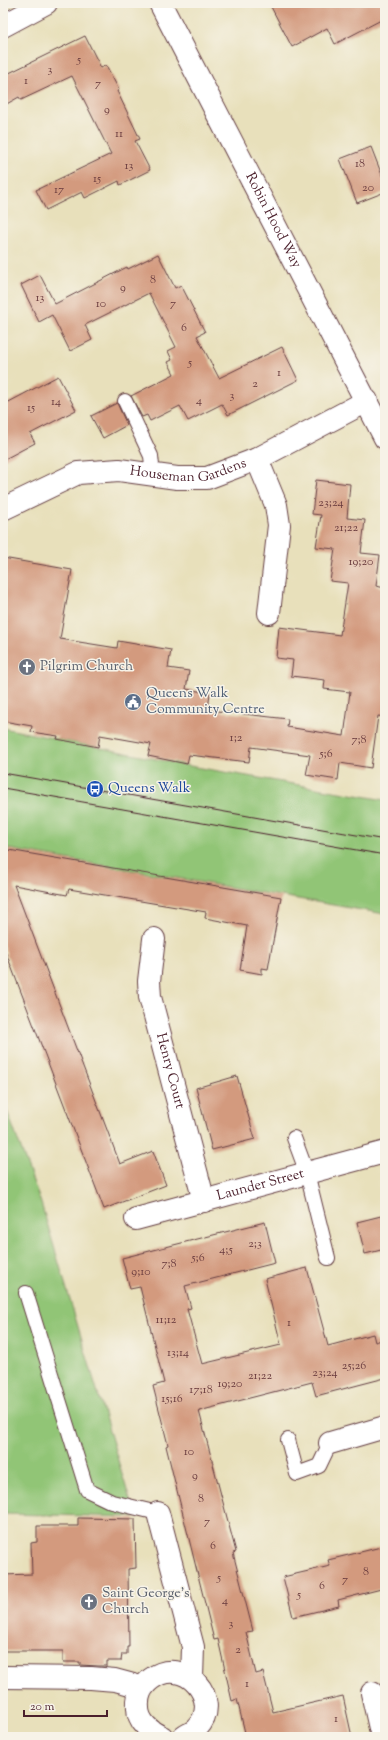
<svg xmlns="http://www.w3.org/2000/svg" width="388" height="1740" viewBox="0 0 388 1740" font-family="'Sorts Mill Goudy',serif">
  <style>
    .green { fill: #91c576; stroke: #6e7250 }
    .building { fill: #d39a7e }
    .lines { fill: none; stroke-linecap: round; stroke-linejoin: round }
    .service-casing { stroke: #623c41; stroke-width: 16 }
    .minor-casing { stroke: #623c41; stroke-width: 24 }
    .tertiary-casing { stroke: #623c41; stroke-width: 24 }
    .service { stroke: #fff; stroke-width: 14 }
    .minor { stroke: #fff; stroke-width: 22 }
    .tertiary { stroke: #fff; stroke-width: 22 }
    .tram { stroke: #4a1f2b; stroke-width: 1 }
    .labels { text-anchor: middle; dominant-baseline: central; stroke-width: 3; stroke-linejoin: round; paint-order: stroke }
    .number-label { font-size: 12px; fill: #6c3e40 }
    .street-label { font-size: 14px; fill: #4a1f2b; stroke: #f7f3e8 }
    .worship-label { font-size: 14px; fill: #5b616d; stroke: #f7f3e8; text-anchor: start }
    .service-label { font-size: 14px; fill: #4e5e75; stroke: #f7f3e8; text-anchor: start }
    .transit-label { font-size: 14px; fill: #164399; stroke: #f7f3e8; text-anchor: start }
  </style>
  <rect width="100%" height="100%" fill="#f7f3e8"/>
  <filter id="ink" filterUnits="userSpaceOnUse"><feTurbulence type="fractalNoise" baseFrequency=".025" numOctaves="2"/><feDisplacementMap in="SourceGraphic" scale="8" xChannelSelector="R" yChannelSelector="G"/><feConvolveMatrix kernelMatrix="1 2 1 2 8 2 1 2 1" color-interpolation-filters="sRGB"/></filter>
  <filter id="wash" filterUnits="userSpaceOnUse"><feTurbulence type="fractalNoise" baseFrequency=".012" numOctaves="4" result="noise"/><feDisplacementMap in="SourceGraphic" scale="16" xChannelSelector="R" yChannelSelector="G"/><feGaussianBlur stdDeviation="0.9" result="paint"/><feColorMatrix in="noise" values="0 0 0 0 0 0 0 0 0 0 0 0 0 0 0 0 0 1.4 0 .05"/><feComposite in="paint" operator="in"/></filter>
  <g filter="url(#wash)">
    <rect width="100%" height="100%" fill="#e8e0bb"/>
    <path class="green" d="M3,728L190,766L385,800V914L3,848Z
      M3,1100L41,1203L135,1517L3,1514Z
      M213,1731H218L221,1737H206Z"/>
    <g id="blocks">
      <path class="building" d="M269,3H385V18L335,44L327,28L292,47Z
        M85,36L101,68L106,65L119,90L117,91L140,139L135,141L150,170L120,185L119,181L85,198L82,192L46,210L36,190L111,154L72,76L21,100L19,97L3,106V76Z
        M371,147L385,183V192L357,203L340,159Z
        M158,254L175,288L181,285L205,332L197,336L219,378L282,347L298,380L228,415L222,404L188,421L180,406L150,421L147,415L142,417L131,396L174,374L168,362L172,360L168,351L176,347L149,293L85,325L92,340L70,351L52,315L39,322L21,285L40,275L55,304L127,267L128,269Z
        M58,376L76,410L30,434L35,443L3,460V405Z
        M117,403L127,425L103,438L91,416Z
        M316,480L350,484L347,518L365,520L361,553L380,555L376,586L385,588V717L378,716L371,768L340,763L338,780L306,775L310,755L251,747L249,762L189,755L187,764L148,756L151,744L100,735L98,747L57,739L58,736L31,732L32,726L3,721V558L72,570L60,639L117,648L118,641L171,650L168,668L189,671L186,689L210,693L208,710L288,719L287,727L344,736L350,692L324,689L325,680L291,676L293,660L276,658L279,627L340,635L348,583L330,581L335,549L316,547L321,515L312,514Z
        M3,849L281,897L268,969L262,968V974L240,970L247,926L205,918L206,912L69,889L67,895L14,885L120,1164L153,1151L166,1185L104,1209L3,945Z
        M237,1076L255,1139L212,1150L196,1088Z
        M385,1215V1249L365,1254L357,1222Z
        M265,1222L275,1263L185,1286L191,1308L187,1309L202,1364L281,1345L265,1279L307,1268L328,1346L373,1334L375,1342L385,1339V1378L316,1396L312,1382L199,1411L236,1552L233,1553L253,1631L246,1632L256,1674L263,1672L273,1712L343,1696L352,1737H246L237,1699L232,1701L218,1639L214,1640L166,1446L168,1445L153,1386L164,1383L140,1287L130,1289L122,1258Z
        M78,1518L135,1519L136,1568L128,1569L129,1647H127V1654H122L121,1661H107V1666H98L80,1665V1662H63V1651H3V1575L32,1574L31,1543L37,1542V1526H78Z
        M385,1546V1588L338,1600L339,1606L293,1617L283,1577L330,1566L328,1560Z"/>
    </g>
  </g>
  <g filter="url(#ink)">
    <use href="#blocks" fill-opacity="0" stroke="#623c41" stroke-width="1"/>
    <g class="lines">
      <g class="service-casing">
        <path id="service" d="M125,401L151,456L153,475
          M294,1138L307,1173L328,1258
          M26,1293L87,1490L112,1502L158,1513
          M288,1440L297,1474L319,1466L330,1443"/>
      </g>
      <g class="minor-casing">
        <g id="minor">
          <path d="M3,26L46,3"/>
          <path d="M257,459L276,505L279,525L269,613"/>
          <path id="s1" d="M3,509L78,473L119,470L177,478H207L257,459L367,401"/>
          <path id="s2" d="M154,939L149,981L150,997L204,1201"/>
          <path id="s3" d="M136,1219L385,1152"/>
          <path d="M330,1443L385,1427"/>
          <path d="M158,1513L193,1647L192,1678"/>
          <path d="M3,1677L91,1678L115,1680L141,1687"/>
          <path d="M372,1693L382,1737"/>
          <path d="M162,1737C150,1732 138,1721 138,1708C137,1695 141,1687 151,1679C184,1654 224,1700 197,1728C194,1732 188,1734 184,1737"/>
        </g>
      </g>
      <g class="tertiary-casing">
        <g id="tertiary">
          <path id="s4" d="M160,3L385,438"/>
        </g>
      </g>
      <use href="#service" class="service"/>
      <use href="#minor" class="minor"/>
      <use href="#tertiary" class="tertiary"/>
      <path class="tram" d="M3,773L385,840
        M3,788L385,855"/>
    </g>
  </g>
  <defs>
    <g id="church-disc" transform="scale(0.9)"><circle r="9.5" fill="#6b7280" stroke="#f7f3e8"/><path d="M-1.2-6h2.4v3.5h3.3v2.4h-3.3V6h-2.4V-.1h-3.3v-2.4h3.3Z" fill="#fff"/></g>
    <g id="civic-disc" transform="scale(0.9)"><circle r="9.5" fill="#5c6f8a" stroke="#f7f3e8"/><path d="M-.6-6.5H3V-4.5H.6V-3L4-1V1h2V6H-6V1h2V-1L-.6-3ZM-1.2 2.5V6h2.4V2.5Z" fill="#fff"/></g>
    <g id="bus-disc" transform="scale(0.9)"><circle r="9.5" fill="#1a4fb4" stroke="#f7f3e8"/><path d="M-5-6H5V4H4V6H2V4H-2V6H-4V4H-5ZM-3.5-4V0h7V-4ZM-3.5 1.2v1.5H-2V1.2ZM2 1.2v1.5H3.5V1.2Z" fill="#fff"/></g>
  </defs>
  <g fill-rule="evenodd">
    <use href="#church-disc" x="27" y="667"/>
    <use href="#civic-disc" x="133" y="702"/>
    <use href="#bus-disc" x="95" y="789"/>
    <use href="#church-disc" x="89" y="1602"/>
  </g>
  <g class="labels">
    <g class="number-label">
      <text x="79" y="60">5</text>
      <text x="50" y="70">3</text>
      <text x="26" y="81">1</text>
      <text x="98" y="84">7</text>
      <text x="107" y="110">9</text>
      <text x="119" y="134">11</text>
      <text x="360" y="164">18</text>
      <text x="129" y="166">13</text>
      <text x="97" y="179">15</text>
      <text x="368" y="188">20</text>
      <text x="59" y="190">17</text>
      <text x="153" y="280">8</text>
      <text x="123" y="288">9</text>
      <text x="40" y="298">13</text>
      <text x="101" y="304">10</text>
      <text x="173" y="304">7</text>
      <text x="184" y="328">6</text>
      <text x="190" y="363">5</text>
      <text x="279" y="373">1</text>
      <text x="255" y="384">2</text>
      <text x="232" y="396">3</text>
      <text x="199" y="401">4</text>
      <text x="56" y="402">14</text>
      <text x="31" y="408">15</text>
      <text x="331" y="503">23;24</text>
      <text x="346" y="528">21;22</text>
      <text x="361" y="562">19;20</text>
      <text x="236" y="738">1;2</text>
      <text x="359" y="740">7;8</text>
      <text x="326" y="754">5;6</text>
      <text x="255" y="1244">2;3</text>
      <text x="226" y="1250">4;5</text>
      <text x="198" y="1258">5;6</text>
      <text x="169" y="1264">7;8</text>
      <text x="141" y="1272">9;10</text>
      <text x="166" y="1320">11;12</text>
      <text x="289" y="1323">1</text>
      <text x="178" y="1353">13;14</text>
      <text x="354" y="1366">25;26</text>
      <text x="325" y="1373">23;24</text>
      <text x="260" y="1376">21;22</text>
      <text x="230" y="1384">19;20</text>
      <text x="201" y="1390">17;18</text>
      <text x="172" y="1399">15;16</text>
      <text x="189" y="1452">10</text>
      <text x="195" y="1476">9</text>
      <text x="201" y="1499">8</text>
      <text x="207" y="1522">7</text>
      <text x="213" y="1546">6</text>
      <text x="366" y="1572">8</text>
      <text x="219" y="1578">5</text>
      <text x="345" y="1580">7</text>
      <text x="322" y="1586">6</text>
      <text x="299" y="1595">5</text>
      <text x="225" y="1601">4</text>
      <text x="231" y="1624">3</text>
      <text x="238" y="1650">2</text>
      <text x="247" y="1684">1</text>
      <text x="336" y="1719">1</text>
    </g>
    <g class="street-label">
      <text stroke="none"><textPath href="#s4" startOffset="245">Robin Hood Way</textPath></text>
      <text stroke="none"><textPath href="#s1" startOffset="195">Houseman Gardens</textPath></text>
      <text stroke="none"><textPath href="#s2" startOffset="135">Henry Court</textPath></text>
      <text stroke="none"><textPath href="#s3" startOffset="129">Launder Street</textPath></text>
    </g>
    <g class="worship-label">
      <text x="40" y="667">Pilgrim Church</text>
      <text x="102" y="1594">Saint George's<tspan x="102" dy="16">Church</tspan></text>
    </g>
    <g class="service-label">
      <text x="146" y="694">Queens Walk<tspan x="146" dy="16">Community Centre</tspan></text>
    </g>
    <g class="transit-label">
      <text x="108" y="789">Queens Walk</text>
    </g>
  </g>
  <rect width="388" height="1740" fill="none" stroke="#f7f3e8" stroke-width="16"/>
  <path d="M24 1710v6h83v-6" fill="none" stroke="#4a1f2b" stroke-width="2"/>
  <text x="30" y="1710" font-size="12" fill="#4a1f2b" stroke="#f7f3e8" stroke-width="3" paint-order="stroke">20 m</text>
</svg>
